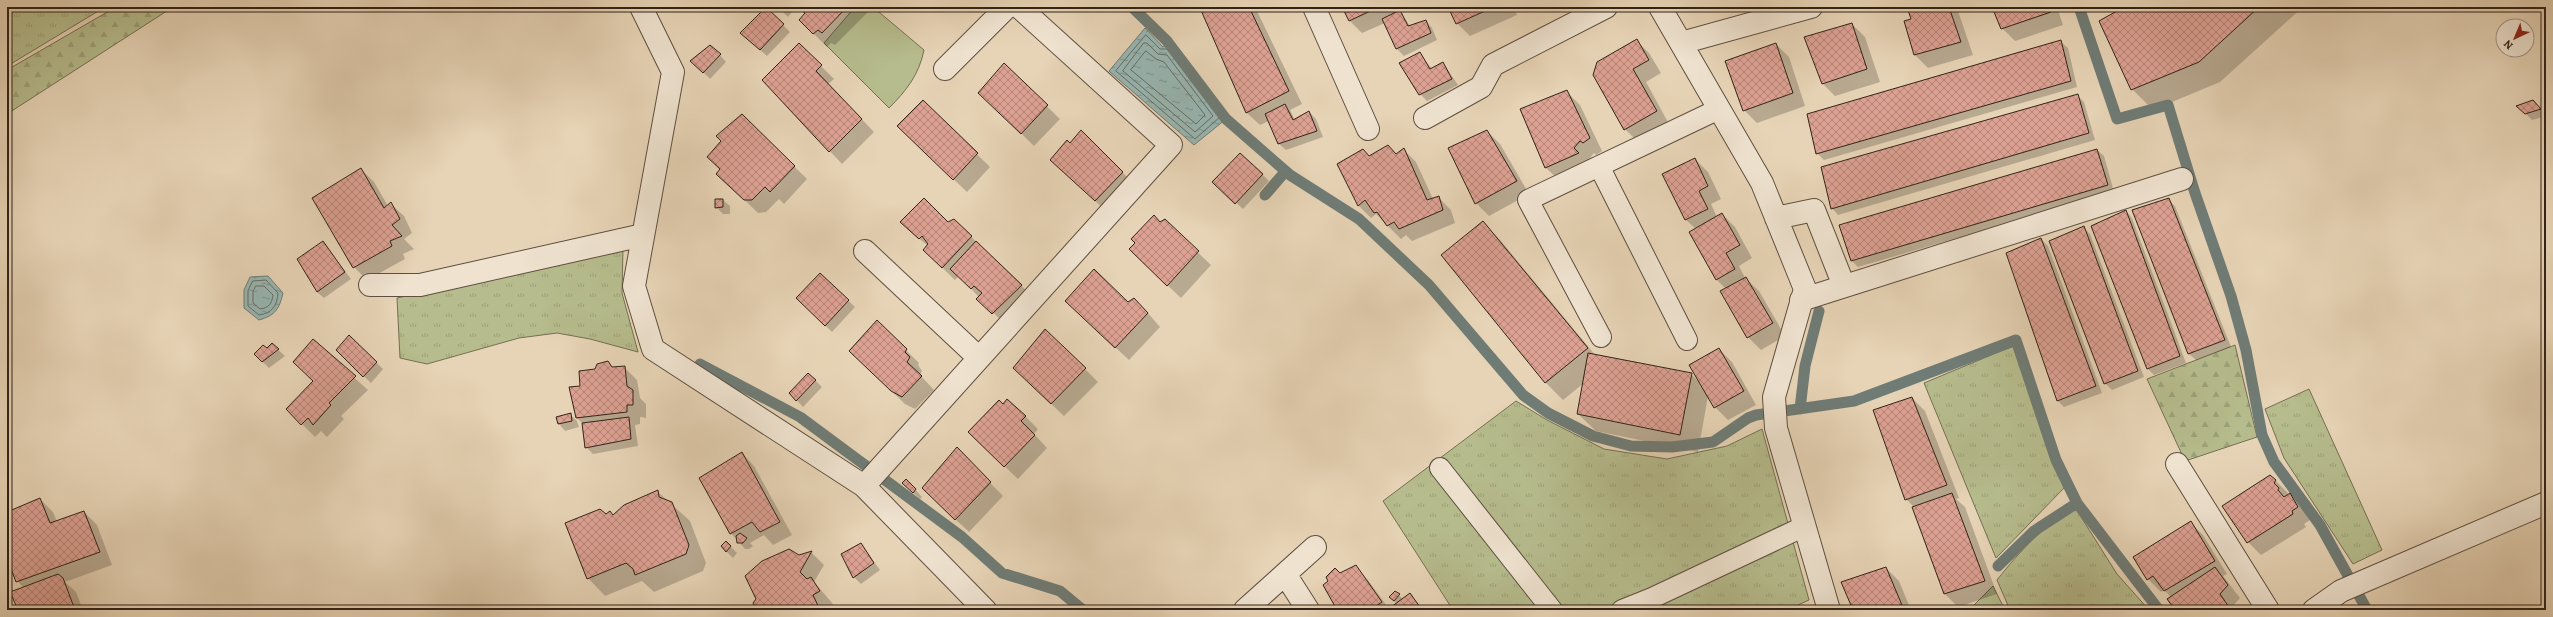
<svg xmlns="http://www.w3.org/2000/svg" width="2553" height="617" viewBox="0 0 2553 617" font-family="Alegreya,serif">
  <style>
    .grass { fill: url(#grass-tufts); stroke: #747052 }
    .forest { fill: url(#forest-firs); stroke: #747052 }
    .garden { fill: #b6bc8d; stroke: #747052 }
    .water { fill: url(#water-ripples); stroke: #6f7c76 }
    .shadow { fill: #0003 }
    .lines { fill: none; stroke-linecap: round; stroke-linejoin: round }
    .shore { stroke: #646d66; stroke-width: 1 }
    .stream { stroke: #6f7c76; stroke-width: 11 }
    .building { fill: url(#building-cross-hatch); stroke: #312318 }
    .lane-casing { stroke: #5e4f40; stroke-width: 22 }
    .street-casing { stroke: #5e4f40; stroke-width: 24 }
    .lane { stroke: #efe3d0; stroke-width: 20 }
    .street { stroke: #efe3d0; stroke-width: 22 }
  </style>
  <defs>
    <pattern id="grass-tufts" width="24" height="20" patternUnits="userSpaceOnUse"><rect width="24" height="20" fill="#b6bc8d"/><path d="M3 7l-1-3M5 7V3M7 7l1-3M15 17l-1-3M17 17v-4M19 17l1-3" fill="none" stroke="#9da179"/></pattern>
    <pattern id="forest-firs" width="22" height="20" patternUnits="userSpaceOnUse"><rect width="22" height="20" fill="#b6bc8d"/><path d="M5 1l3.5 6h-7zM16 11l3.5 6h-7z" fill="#9da179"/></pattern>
    <pattern id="water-ripples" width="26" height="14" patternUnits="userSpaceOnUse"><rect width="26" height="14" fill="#98b7b4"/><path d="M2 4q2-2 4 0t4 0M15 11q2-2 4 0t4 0" fill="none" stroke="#7d9491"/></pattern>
    <pattern id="building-cross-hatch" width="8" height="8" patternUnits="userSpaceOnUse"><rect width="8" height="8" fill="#dda193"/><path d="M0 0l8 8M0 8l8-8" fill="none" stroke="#b48377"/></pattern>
  </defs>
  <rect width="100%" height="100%" fill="#e7d4b6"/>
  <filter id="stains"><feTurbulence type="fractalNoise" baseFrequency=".005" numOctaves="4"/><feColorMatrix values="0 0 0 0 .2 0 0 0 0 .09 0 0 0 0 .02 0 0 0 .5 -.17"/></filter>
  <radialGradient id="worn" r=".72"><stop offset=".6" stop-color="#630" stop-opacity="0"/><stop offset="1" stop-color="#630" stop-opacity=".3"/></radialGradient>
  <path class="grass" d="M7,7H105L9,65Z
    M623,247L622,293L638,352L590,339L557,333L519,338L427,364L400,358L397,298Z
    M2013,346L2064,488L1996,558L1924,383Z
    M2309,389L2382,550L2353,564L2284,458L2265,409Z
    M1516,401L1547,420L1604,449L1667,459L1727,446L1762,429L1809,600L1787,610H1453L1383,501Z
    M2076,509L2117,574L2149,610H2010L1997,580C2021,550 2041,527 2076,509Z
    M1993,586L2005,610H1969Z"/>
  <path class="forest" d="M116,7H173L7,114V70Z
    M2235,345L2257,437L2185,461L2147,379Z"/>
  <path class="garden" d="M855,7H873L924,50C919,75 906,91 889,108L824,43Z"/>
  <path class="water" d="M1145,28L1163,47L1167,41L1226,119L1194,145L1109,71Z
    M268,276L283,293C279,309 276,315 259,320L244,308V290L250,277Z"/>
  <path class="shadow" d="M778,7H787L792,12L788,17Z
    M806,7H863L868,12L835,45L831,43L827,47L800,20L806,13Z
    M1204,7H1255L1302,104L1290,110L1295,120L1309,112L1316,119L1323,137L1286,150L1279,144L1269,121L1260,125L1247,113L1201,8Z
    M1343,7H1391L1395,14L1400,11L1410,26L1426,21L1432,28L1437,40L1404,56L1397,49L1385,23L1362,33L1349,20Z
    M1449,7H1513L1517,15L1470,36L1457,23Z
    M1909,7H1954L1958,11L1973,55L1928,68L1915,55L1905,21L1912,19Z
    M1993,7H2057L2063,25L2015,41L2002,28Z
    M2126,7H2303L2220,82L2153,110L2132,89Z
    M766,8L790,32L767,56L748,40Z
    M1852,24L1865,37L1880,82L1835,96L1822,83Z
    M1636,40L1649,53L1661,73L1646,82L1669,124L1638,142L1625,129Z
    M2061,42L2068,48L2077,87L1824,160L1817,153Z
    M799,44L834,79L828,84L874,132L842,164L763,80Z
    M1776,44L1789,57L1805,106L1757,123L1744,110Z
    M699,53L720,55L726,62L710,79L692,61Z
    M1419,53L1432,69L1443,63L1458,85L1427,101L1420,94Z
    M1004,65L1060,119L1034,146L980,93Z
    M1567,92L1580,105L1602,151L1596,155L1594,153L1587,162L1559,180L1546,168Z
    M2077,95L2084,102L2095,140L1838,215L1832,208Z
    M923,101L990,167L967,192L911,139Z
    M2533,101L2546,115V116L2532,120L2518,106Z
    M742,115L807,179L784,204L779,199L766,212L758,213L730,186L720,170L708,157Z
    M1081,131L1135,185L1108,213L1065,173L1070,144Z
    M1487,131L1500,144L1529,194L1489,216L1476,203Z
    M1388,146L1396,154L1403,149L1416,162L1433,199L1438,197L1451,210L1455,223L1412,241L1406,235L1401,239L1376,214L1371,218L1358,205L1369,157Z
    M2097,150L2104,156L2114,192L1858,267L1852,261Z
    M1695,159L1708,172L1721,199L1711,204L1717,217L1722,214L1735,227L1752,258L1739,266L1745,278L1759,291L1785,336L1761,350L1748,337L1726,289L1717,280L1690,232L1696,229L1686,220L1663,174Z
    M361,169L374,182L388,206L391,204L404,216L412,233L404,239L414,249L403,254L405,259L367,280L354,267Z
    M1262,174L1269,181L1243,209L1220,188Z
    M2168,199L2175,206L2231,347L2196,360L2189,354L2134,210Z
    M723,200L730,206V214H723L716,207Z
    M2126,211L2132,218L2186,363L2154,375L2147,368Z
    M954,220L1034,298L1006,326L959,276L955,280L924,250L928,246L915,235Z
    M1165,221L1211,265L1181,298L1143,262L1161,224Z
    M1483,222L1500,240L1596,356L1691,374L1699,382L1719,349L1732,362L1756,405L1728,420L1715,407L1708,396L1698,452L1596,431L1578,414L1584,383L1563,400L1545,382Z
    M2083,227L2090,234L2144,377L2112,390L2105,383Z
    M2041,239L2048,246L2102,393L2064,407L2058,401L2008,253Z
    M323,242L351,279L324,298L317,292Z
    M820,274L855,307L832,332L797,298Z
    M1128,303L1147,312L1160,327L1129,360L1079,314Z
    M349,336L383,369L371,383L337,350Z
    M313,341L368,390L341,416L344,419L327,437L321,431L315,437L287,409L314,381Z
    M272,344L285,356L269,368L255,354L267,350Z
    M906,350L919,363L918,365L922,371L920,375L934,390L915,409L905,404L863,364Z
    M608,362L613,368L624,367L637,380L640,398L646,404V418L640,417V424L635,425L638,446L593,454L586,447L583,424L577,418L570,388L581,387L595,370Z
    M1085,369L1098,382L1064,416L1027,381Z
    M815,380L822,387L803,407L790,393Z
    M1912,398L1925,411L1959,498L1956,499L1965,507L1997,594L1958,607L1945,594L1914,507L1906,499Z
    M1003,405L1025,416L1038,429L1034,434L1047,448L1018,479L982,445Z
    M570,414L577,421L579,427L565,431L559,424Z
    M957,449L1003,496L969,532L936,501Z
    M742,453L754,466L792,535L773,545L764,535L750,543L753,546L749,549H745L731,533Z
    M906,480L922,497L920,499L910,490Z
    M2275,480L2288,493L2285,498L2290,495L2303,507L2310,520L2304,524L2306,527L2261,555L2248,542Z
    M657,491L690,521L706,563L703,571L654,592L642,581L605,596L588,578L606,515L614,516Z
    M40,499L53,512L57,522L84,512L97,525L112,565L65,582L76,592L83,610L19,609L24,588L17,581L7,555V513Z
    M2190,522L2203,535L2227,574L2223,576L2240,598L2232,607L2234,610H2176L2171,597L2164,590L2161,592L2148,579L2134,558Z
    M726,542L737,553L733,558L726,551Z
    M861,544L880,570L861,584L854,577Z
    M811,552L824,565L814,582L833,604L826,610H757L799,556Z
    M1355,567L1368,580L1389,609L1397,604L1390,597L1395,592L1403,599L1410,595L1425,610H1339L1340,574Z
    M1886,568L1899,581L1911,610H1854Z
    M99,607L102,610H90Z"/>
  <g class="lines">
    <path class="shore" d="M1146,35L1160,49H1168L1220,117L1195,139L1116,71Z
      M1144,43H1147L1158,54L1167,55L1213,116L1195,132L1123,71Z
      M1146,51L1156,59L1164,62L1205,115L1196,124L1131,70Z
      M253,281L266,280L278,293C277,306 272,313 259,315L248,306V291Z
      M256,286H264L273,295C272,303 269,308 260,309L253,303V292Z"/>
    <path class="stream" d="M1132,7L1167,41L1226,119L1290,175L1359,219L1429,285L1523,395L1548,413L1593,436L1631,446L1672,447L1713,442L1748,418L1756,415L1854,401L2016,340L2056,460L2077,503L2159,610
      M2079,7L2117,119L2168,105L2195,193L2231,296L2246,350L2262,435L2274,462L2320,525L2367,610
      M1265,195L1285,172
      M700,364L800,417L962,537L1002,573L1060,591L1083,610
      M1800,409L1805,366L1819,311
      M1998,566L2034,531L2077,503"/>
  </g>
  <path class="building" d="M766,7L784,24L760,50L740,33Z
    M804,7H847L822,33L818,30L813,34L799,20L805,13L801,10Z
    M1202,7H1249L1289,91L1246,113L1200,8Z
    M1342,7H1379L1349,21Z
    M1448,7H1494L1456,24Z
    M1907,7H1949L1961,42L1914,55L1904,21L1911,19Z
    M1992,7H2049L2051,12L2001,29Z
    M2124,7H2259L2199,62L2131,90L2099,21Z
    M1400,10L1408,26L1426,20L1431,33L1396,49L1382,19Z
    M1852,23L1867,69L1822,84L1804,37Z
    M1637,39L1649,60L1633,69L1657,111L1624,130L1593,75L1597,62Z
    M2061,40L2071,81L1816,154L1807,114Z
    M799,43L822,65L816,71L862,119L829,152L762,80Z
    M1776,43L1793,93L1743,111L1725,61Z
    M710,45L721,54L703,73L690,61Z
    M1420,52L1430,69L1443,62L1452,79L1419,95L1399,63Z
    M1004,63L1048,105L1021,134L978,93Z
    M1567,90L1590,138L1583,143L1580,141L1574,148L1579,153L1545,168L1520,109Z
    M2078,94L2089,133L1831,209L1821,167Z
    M923,100L978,153L953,180L897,126Z
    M2533,100L2541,109L2525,114L2516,106Z
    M1285,104L1293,120L1309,111L1317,131L1278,144L1265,114Z
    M742,114L795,166L770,192L765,187L752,200H744L716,174L720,169L707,157L721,141L716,136Z
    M1081,130L1123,172L1095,201L1050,160L1067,140L1070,143Z
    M1487,130L1517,181L1475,204L1448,148Z
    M1388,145L1396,154L1404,148L1427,200L1439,196L1443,210L1399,229L1394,222L1387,226L1377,212L1374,213L1365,200L1358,206L1337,164L1363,149L1369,156Z
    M2097,149L2108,185L1851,261L1839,225Z
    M1240,153L1263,174L1235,204L1212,182Z
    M1695,158L1708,186L1699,191L1708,209L1685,220L1662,174Z
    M361,168L384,208L391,202L400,219L392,225L402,236L390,241L392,246L353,268L312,198Z
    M924,198L948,222L954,219L972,236L942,268L923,250L928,244L922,236L919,239L900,222Z
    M2169,198L2225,340L2188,354L2132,210Z
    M715,199H723V207L715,208Z
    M2126,210L2180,356L2147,369L2091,226Z
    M1722,213L1740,245L1726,253L1735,269L1716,280L1689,232Z
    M1154,215L1160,222L1165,219L1199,251L1167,286L1129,249L1135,243L1131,239Z
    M1483,221L1588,348L1545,383L1441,255Z
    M2084,226L2138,371L2104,384L2049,241Z
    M2041,238L2096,386L2057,401L2006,253Z
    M323,241L345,272L317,292L297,259Z
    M976,241L1022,285L992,314L976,299L982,293L974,286L971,289L950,269Z
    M1094,269L1128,302L1134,298L1148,313L1115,348L1065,301Z
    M820,273L849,300L825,326L796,298Z
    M1746,277L1773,323L1747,338L1720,291Z
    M877,320L907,349L905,352L910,357L907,362L922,376L902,397L891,391L849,351Z
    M1045,329L1086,368L1051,404L1013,368Z
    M349,335L377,362L363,377L336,350Z
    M313,339L356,376L329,403L331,405L313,425L308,418L301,425L286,409L313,381L293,362Z
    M272,343L279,349L262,362L254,354L263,345L267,348Z
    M1719,348L1744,391L1714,408L1689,365Z
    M1588,353L1692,373L1680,435L1577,414Z
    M608,361L612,367L625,366L627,386L633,390V405H627V412L576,418L569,387L580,386L579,371L595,369L597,364Z
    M808,373L816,380L796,401L789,393Z
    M1912,397L1947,485L1905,500L1873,410Z
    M1007,399L1026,416L1021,421L1035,435L1004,467L968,432L999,400L1003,404Z
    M571,413L572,421L558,424L556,417Z
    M629,417L631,439L585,448L582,423Z
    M957,447L991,482L955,520L922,488Z
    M742,452L780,522L760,532L752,522L730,534L699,478Z
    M2270,475L2276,480L2274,483L2279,488L2278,490L2284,497L2290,493L2298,507L2292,511L2293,514L2247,543L2222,506Z
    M906,479L916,489L913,493L902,483Z
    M658,490L659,497L672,502L689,545L686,554L635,575L633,569L626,563L587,579L565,523L600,509L606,514L610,511L613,515L624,505Z
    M1952,493L1985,581L1944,594L1912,507Z
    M40,498L50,523L84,511L100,552L16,582L7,558V512Z
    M2191,521L2215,561L2164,591L2153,576L2147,580L2133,557Z
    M740,533L747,538L743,543H737L736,536Z
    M726,541L731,546L726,552L721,546Z
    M861,543L874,563L853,578L841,554Z
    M789,549L799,555L812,551L800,572L807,579L811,577L820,591L813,595L820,610H756L753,603L756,599L745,576L762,561Z
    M1356,565L1382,602L1370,610H1337L1323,585L1328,581L1326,577L1335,568L1340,573Z
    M1886,567L1904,610H1853L1841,582Z
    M2215,567L2228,585L2220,594L2231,610H2175L2167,599Z
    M58,574L63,578L75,610H32L28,607L18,610L10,592Z
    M1395,591L1400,594L1394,601L1389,597Z
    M1410,593L1422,610H1387Z"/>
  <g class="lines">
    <g class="lane-casing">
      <path id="lane" d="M1599,166L1687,340
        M1601,337L1528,200L1719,109
        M1440,468L1552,610
        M1622,610L1652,598L1805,526"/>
    </g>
    <g class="street-casing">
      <path id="street" d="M641,7L673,72L634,286L653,349L864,486L985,610
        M1314,7L1368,129
        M1660,7L1762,183L1805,289L1774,397L1776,428L1829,610
        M1681,43L1811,7
        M945,69L1007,7
        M1425,118L1481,87L1493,65L1606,7
        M1776,218L1814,210L1844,286
        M865,251L979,358
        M370,285H420L643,235
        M1801,300L2182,179
        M2177,464L2268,610
        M864,486L1171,145L1019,7
        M1285,574L1308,610
        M1245,610L1315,547
        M2314,610L2341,591L2546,503"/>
    </g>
    <use href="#lane" class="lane"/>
    <use href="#street" class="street"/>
  </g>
  <rect width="2553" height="617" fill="none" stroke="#e7d4b6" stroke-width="24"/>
  <rect x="8" y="8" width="2537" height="601" fill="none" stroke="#312318" stroke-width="2"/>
  <rect x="12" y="12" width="2529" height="593" fill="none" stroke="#312318"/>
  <g transform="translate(2515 38) rotate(224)"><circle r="19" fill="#efe3d0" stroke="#a39686"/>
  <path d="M0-3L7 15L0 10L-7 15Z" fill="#8f2418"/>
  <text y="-6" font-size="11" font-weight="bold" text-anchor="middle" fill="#312318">N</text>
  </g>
  <rect width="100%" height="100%" filter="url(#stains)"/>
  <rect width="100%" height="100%" fill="url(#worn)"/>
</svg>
